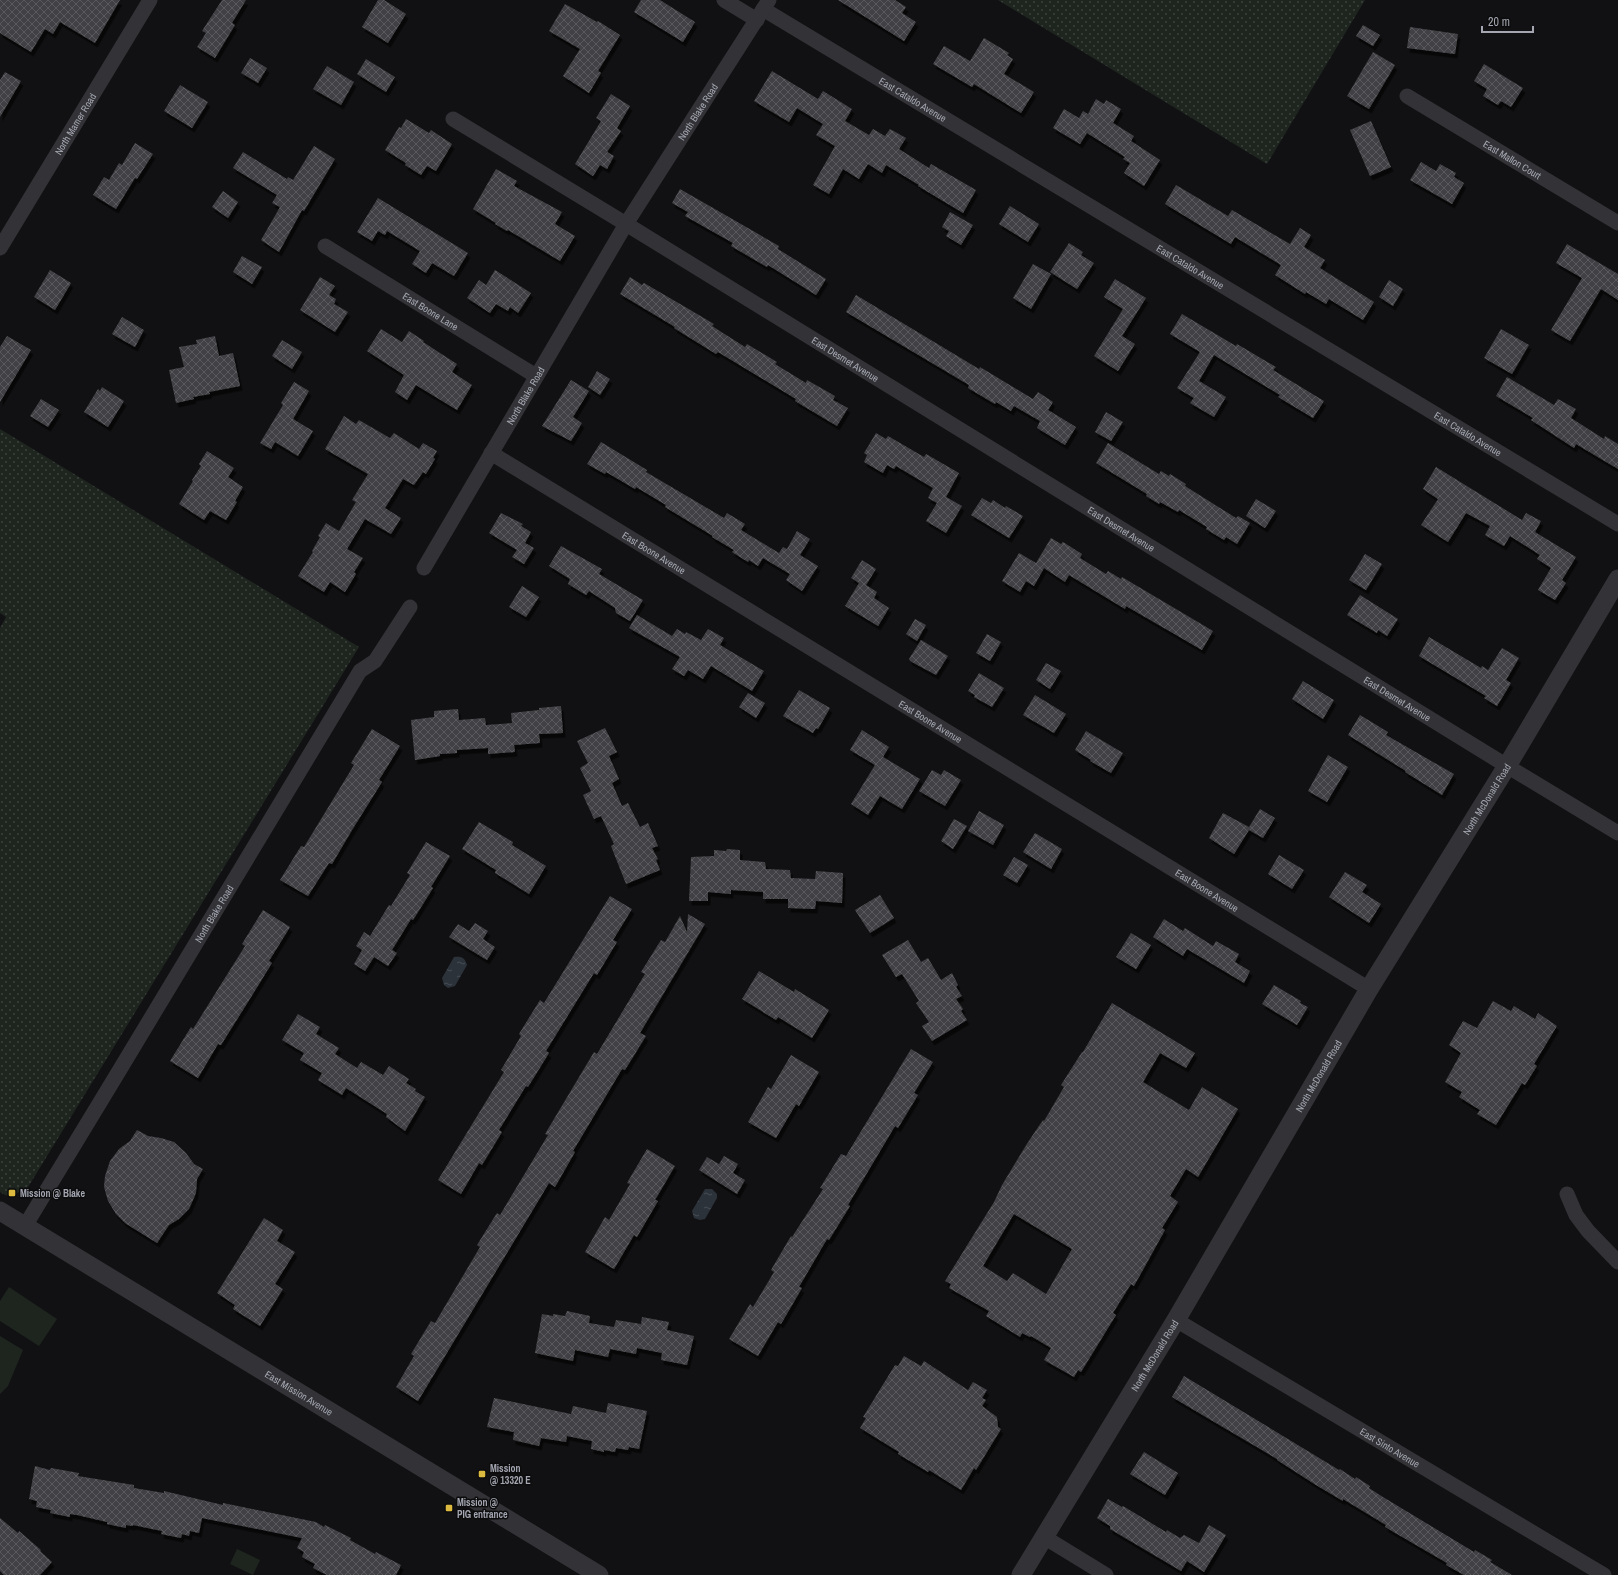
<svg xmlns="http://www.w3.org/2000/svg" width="1618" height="1575" viewBox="0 0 1618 1575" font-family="'Archivo Narrow',sans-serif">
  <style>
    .grass { fill: url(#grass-dots) }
    .green { fill: #1e251f }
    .water { fill: url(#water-ripples) }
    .building { fill: url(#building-cross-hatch); fill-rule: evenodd; filter: url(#shadow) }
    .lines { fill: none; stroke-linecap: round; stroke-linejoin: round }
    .minor { stroke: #333337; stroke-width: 15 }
    .tertiary { stroke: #333337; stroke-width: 19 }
    .poi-dot { fill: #dcba40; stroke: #0c0c0d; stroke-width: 1.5 }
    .labels { text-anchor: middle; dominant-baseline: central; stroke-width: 3; stroke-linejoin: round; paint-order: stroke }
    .street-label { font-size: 10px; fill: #a4a7b2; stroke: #0c0c0d }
    .poi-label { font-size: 10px; font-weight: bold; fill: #a4a7b2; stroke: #0c0c0d; text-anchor: start }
  </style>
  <defs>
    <pattern id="grass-dots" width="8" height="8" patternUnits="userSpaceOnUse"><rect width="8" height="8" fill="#1e251f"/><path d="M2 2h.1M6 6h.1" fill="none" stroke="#3c423d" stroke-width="1.8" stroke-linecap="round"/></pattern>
    <pattern id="water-ripples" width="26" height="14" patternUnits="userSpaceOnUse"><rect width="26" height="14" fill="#2c323a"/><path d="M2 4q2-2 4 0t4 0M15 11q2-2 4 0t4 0" fill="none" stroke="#484d54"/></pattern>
    <pattern id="building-cross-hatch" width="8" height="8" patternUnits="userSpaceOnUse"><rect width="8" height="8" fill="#414145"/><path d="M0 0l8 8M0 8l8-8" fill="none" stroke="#595a5d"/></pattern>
    <filter id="shadow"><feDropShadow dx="2.5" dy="4.5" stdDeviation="0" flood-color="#0009"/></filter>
  </defs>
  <rect width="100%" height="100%" fill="#111113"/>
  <path class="grass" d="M998,0H1365L1267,164Z
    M0,429L359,647L25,1192L21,1190C13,1197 9,1198 0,1192V628L6,617L0,613Z"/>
  <path class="green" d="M9,1287L57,1319L39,1346L0,1321V1301Z
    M0,1336L23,1350L8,1386L0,1394Z
    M237,1549L260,1560L253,1575L230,1564Z"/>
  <path class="water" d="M454,957C462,956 465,958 467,965L455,986L448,988L444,985L442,978Z
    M705,1189H712L717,1194V1198L705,1219L700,1220L694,1218L692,1211Z"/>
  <path class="building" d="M0,0H120L95,43L60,22L53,34L45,29L31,52L0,33Z
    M222,0H246L232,23L235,25L215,58L197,47L206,33L202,31Z
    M378,0H384L406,14L388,43L362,27Z
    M641,0H660L695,22L683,42L634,12Z
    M838,0H895L906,7L902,13L916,22L904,41Z
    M565,4L597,22L598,21L620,35L598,71L601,73L589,93L563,76L580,49L549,31Z
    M1363,25L1380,35L1373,46L1356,36Z
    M1410,27L1458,34L1455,54L1407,48Z
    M984,38L1009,53L1007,55L1013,59L1004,74L1034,92L1021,113L974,84L972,87L933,64L944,46L970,61Z
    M1373,52L1395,65L1369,109L1347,96Z
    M250,58L267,68L258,83L241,73Z
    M366,59L395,77L386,92L357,74Z
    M1484,64L1523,88L1511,107L1501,101L1498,105L1483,96L1487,89L1474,81Z
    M327,66L354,82L341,105L313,89Z
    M772,71L818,99L823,91L852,109L845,121L869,135L873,129L885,136L890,129L906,138L899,149L929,168L931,164L976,190L963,213L918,186L919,185L886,165L882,173L868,164L859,179L843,169L829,194L813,185L835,146L816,135L823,124L797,108L789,122L754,101Z
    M5,72L21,81L0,117V80Z
    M180,85L208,102L192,128L164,111Z
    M611,94L630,106L617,128L621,131L607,152L614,156L607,169L600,165L593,176L575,164L601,121L596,118Z
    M1096,99L1104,104L1106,100L1121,109L1113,123L1134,136L1131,141L1160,160L1144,186L1124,173L1130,163L1123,159L1125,157L1087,133L1080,144L1053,128L1064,109L1079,118L1083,111L1088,114Z
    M406,119L429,133L431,130L452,144L436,171L427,166L421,175L405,165L406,163L385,150L399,127L401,128Z
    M1371,121L1391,167L1370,176L1350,130Z
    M135,143L153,154L137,179L135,178L116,209L93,195L104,177L109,180L119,163L122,165Z
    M314,146L335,159L304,211L302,210L279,252L261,240L280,207L272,203L277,195L233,168L243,152L287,179L288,177L293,180Z
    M1421,162L1436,171L1440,164L1456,173L1454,177L1464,183L1452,204L1410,180Z
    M496,169L517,181L514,186L562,212L555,224L575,236L560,261L508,230L507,231L495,224L496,223L473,209Z
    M1176,185L1228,216L1232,210L1290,244L1300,228L1311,235L1304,247L1325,260L1320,268L1374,302L1363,320L1329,299L1326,304L1306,292L1305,294L1275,275L1281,265L1235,237L1231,244L1165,204Z
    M680,189L779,246L778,249L826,279L816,295L768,265L767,267L731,246L733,243L685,216L688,212L672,203Z
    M223,191L238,202L228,218L212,207Z
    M378,198L468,253L454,276L432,263L426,273L412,264L420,251L387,231L385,235L378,231L372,241L357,232Z
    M1010,206L1039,224L1028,242L999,224Z
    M950,212L973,225L961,245L946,236L949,231L942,227Z
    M1069,243L1083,252L1081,255L1094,263L1077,289L1050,272Z
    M1567,244L1618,274V300L1601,289L1570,341L1551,330L1582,278L1556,263Z
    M242,256L262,267L252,284L233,272Z
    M1033,264L1051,274L1031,309L1013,298Z
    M50,270L71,283L55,310L34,297Z
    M495,270L531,293L518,313L510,307L508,311L496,304L490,313L467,298L479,280L486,285Z
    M320,277L335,286L329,295L336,299L334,304L348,312L335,332L300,310Z
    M630,277L642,285L644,283L687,308L714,324L712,326L745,347L747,344L777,362L775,364L806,383L807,380L835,396L833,400L848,408L837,426L795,401L796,399L718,352L716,354L674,328L675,327L620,294Z
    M1115,279L1146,298L1122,336L1135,344L1118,371L1094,356L1123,309L1104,297Z
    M1389,280L1403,289L1393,306L1379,297Z
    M856,295L979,369L980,367L1033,399L1038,392L1053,402L1048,410L1076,427L1065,445L1037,428L1040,421L1014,406L1011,411L996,402L995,404L968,388L969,385L846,312Z
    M1182,314L1236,346L1237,344L1276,367L1273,370L1324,401L1313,418L1278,397L1280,395L1214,355L1199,381L1226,397L1214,417L1190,403L1194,398L1177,388L1200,352L1170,334Z
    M122,317L144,330L135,347L112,334Z
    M381,329L402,342L409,331L424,341L423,342L457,364L452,372L472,385L457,410L416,385L407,400L395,392L404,375L367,351Z
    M1501,329L1529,345L1512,374L1484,358Z
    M7,336L31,350L0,402V347Z
    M215,336L219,356L233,353L240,386L209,392L210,394L193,397L194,399L176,403L169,370L184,367L179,347L197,344L196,340Z
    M282,340L302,352L292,369L272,356Z
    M597,371L610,379L600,395L588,387Z
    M1507,377L1554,405L1558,399L1576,409L1571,418L1604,439L1605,436L1618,444V469L1576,444L1574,448L1531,420L1533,418L1496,396Z
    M571,380L589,391L573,417L582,423L571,441L542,426Z
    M294,382L309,391L293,419L313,431L298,456L275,442L271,449L260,443L283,405L281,403Z
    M102,387L124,401L108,427L84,412L98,389L100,391Z
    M41,399L59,410L48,427L30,416Z
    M1106,412L1123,422L1111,441L1095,432Z
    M344,416L356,424L359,420L390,438L394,433L419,449L423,443L437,451L433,458L435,459L426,474L423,472L414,485L403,479L385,508L401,518L391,534L365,519L347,549L363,558L354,572L356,574L345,592L330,582L324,592L298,576L313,552L312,551L320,537L318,536L326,523L339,531L356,502L352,500L368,474L325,449Z
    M876,433L886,439L888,436L924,457L926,454L959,473L946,497L962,506L946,533L926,521L937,503L928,498L933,488L896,466L894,469L887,465L883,473L864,462L867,455L864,453Z
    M601,442L647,470L646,472L724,518L727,513L745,524L741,530L779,553L783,547L787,549L797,531L810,539L800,555L818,566L802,591L786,580L790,574L763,558L758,566L749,560L748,562L732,552L734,550L712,537L713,536L665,507L666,505L636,487L635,489L606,472L605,474L587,464Z
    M1108,443L1159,474L1161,471L1169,476L1170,474L1186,484L1185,486L1236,518L1238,516L1250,523L1237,544L1226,537L1224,540L1206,529L1207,527L1179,510L1178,512L1160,502L1159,504L1146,496L1147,494L1096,463Z
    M207,451L234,468L228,477L243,487L235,501L237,502L226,520L210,511L204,520L179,504L193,481L192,480L201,466L199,464Z
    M1436,467L1522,520L1526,513L1541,521L1535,532L1576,557L1562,580L1566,583L1555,600L1538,590L1551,568L1537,559L1540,555L1510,536L1504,546L1485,535L1490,526L1466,513L1448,542L1421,525L1438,499L1423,489Z
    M982,498L991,503L993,500L1005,508L1006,506L1023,516L1009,538L971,515Z
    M1256,499L1276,511L1265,528L1246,516Z
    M501,513L523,524L521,526L531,532L525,543L534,548L524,564L512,557L517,550L489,533Z
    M1051,538L1061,544L1063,542L1082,554L1080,558L1106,574L1108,571L1121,579L1122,577L1213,631L1202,650L1126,606L1125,609L1069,575L1065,582L1044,568L1034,586L1026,581L1020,592L1002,581L1019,553L1036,563Z
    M561,546L602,569L599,574L643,600L630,621L616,613L615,608L589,591L586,595L568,584L570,579L549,566Z
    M1365,554L1382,564L1366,590L1349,580Z
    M862,560L876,569L866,585L877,592L874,598L889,608L878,626L845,606L859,583L851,578Z
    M522,586L539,597L526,617L509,607Z
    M1360,595L1398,619L1387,636L1378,630L1377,633L1347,615Z
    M637,615L672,636L677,629L685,634L686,632L701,640L708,629L724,638L720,645L764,671L752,691L711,666L703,679L688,670L684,676L672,669L680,657L629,628Z
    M915,619L926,625L917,641L906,634Z
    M987,634L1001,642L990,661L976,653Z
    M1429,637L1481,668L1482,666L1488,670L1502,648L1519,658L1506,680L1511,683L1497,706L1484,698L1486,696L1419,656Z
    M921,640L948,656L936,675L910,661L909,659Z
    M1046,663L1061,671L1050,689L1036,680Z
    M979,673L1004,688L992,707L974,697L975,695L968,691Z
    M1303,681L1334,700L1323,719L1292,699Z
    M799,690L830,708L818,729L816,728L813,733L783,716Z
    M748,693L765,703L756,718L739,707Z
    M1035,695L1066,714L1054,733L1023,715Z
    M561,706L563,733L539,734L540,743L514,745L515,752L488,754V748L457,750V753L440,754V756L415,760L411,720L434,717V711L458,709L459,720L485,718L486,725L512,723L511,713L539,710V708Z
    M1360,715L1388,732L1386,735L1454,774L1442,795L1405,772L1406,771L1348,735Z
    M605,728L617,752L609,756L619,779L612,783L622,806L628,803L640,827L648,823L658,846L652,848L658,859L656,860L660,870L626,884L611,846L614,844L601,816L594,819L583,795L591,791L580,768L588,763L577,741Z
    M372,729L400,746L379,780L382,782L352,830L332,864L329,863L308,896L280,880L301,846L304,847L354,765L351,763Z
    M862,730L889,747L883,757L920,779L902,809L880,796L868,815L851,804L875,765L850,750Z
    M1086,731L1123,753L1111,773L1090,761L1091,760L1075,750Z
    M1328,755L1348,767L1327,802L1308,791Z
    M932,770L941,775L944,770L961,780L945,806L919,791Z
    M1260,809L1275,818L1263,838L1249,830L1234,854L1209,838L1223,813L1249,827Z
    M979,811L1004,825L993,845L968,831Z
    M954,819L967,826L953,849L941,841Z
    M479,822L513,842L512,845L546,866L529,894L495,873L496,870L462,849Z
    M1035,833L1062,849L1051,869L1023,852Z
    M426,842L450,856L431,887L433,888L413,920L411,919L392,950L397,953L388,966L374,957L365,971L354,964L362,950L356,946L364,932L370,936L389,905L391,906L410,875L407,873Z
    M727,849L740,850V860L765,862L766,869L790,870L791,878L815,879L816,871L843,873L842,903L816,901L815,909L788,908V899H763V892L731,890V894L708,892V901H689L691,857L714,856V850L726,851Z
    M1279,855L1304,870L1292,889L1268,874Z
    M1014,857L1028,865L1017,883L1003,875Z
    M1345,872L1367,885L1362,892L1381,904L1369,923L1329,897Z
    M880,895L894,918L870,933L855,910Z
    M610,896L632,909L613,940L617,942L597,975L594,973L546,1051L549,1053L528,1087L526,1086L499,1130L502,1132L482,1165L479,1163L461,1194L438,1180L504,1072L501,1070L521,1036L519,1034L540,1000L544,1003Z
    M263,910L290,927L269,961L272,963L251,997L221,1045L218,1044L198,1078L170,1061L191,1027L193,1029L245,946L242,944Z
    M688,914L705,924L640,1033L646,1036L625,1070L622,1069L573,1151L575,1152L555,1187L549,1183L418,1401L396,1387L414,1356L411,1354L431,1321L435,1323L480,1247L477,1245L497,1213L500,1215L548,1135L545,1134L594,1052L597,1054L645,974L641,972L661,940L665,942L680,916L687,932Z
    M1164,919L1183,931L1185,928L1213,946L1216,941L1239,954L1235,962L1250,971L1244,983L1187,949L1183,956L1153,937Z
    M475,923L488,931L483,939L495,947L487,960L449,937L458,924L469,931Z
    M1131,933L1151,945L1136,969L1116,957Z
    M908,940L921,962L928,958L941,980L952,973L958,985L956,987L962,996L956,999L963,1009L961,1011L967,1020L932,1041L922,1026L929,1022L916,1003L919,1001L902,974L896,977L882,955Z
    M759,971L794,992L795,989L829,1010L812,1038L778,1017L776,1020L742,999Z
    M1274,985L1301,1001L1300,1003L1308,1007L1297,1025L1262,1004Z
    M1493,1001L1511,1011L1514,1006L1535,1019L1538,1013L1557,1026L1534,1064L1537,1066L1525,1085L1522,1083L1496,1125L1477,1114L1480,1110L1459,1097L1462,1092L1445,1082L1461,1053L1449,1045L1463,1021L1477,1028Z
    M1112,1003L1195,1053L1186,1068L1160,1053L1143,1082L1189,1110L1202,1087L1238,1109L1198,1177L1186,1169L1170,1196L1178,1202L1162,1228L1165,1230L1134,1286L1131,1284L1113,1313L1116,1315L1081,1372L1078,1370L1074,1377L1044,1360L1051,1348L1031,1336L1030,1337L1022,1333L1020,1337L986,1316L989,1311L949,1288L951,1284L945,1281L994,1202L1002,1185L1028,1142L1043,1120L1044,1121L1064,1087L1061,1085L1082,1052H1083ZM1014,1214L1072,1249L1046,1294L1013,1273L1007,1281L983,1266Z
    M298,1014L320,1027L316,1034L339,1048L335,1054L357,1068L361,1062L383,1075L389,1066L409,1079L406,1083L416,1089L415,1091L425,1097L405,1131L386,1117L387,1114L346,1088L342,1095L318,1080L322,1073L300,1060L304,1053L282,1040Z
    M911,1049L933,1062L914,1093L918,1095L898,1128L895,1126L848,1205L850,1206L829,1240L827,1239L799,1287L802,1288L781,1324L778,1322L758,1356L729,1339L750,1304L753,1307L774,1272L771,1270L791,1236L792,1237L823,1189L820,1188L841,1154L846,1156Z
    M791,1055L819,1072L799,1106L796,1104L776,1138L748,1122L768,1087L771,1089Z
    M137,1130L148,1136L161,1138L174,1142L186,1153L194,1164L203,1169L197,1179L196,1193L189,1209L179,1219L169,1225L157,1243L125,1223L116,1214L108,1201L104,1187L105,1176L110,1161L119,1149L130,1141Z
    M647,1149L675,1166L655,1200L658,1201L637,1237L634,1235L614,1269L585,1252L605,1217L609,1220L630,1184L627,1183Z
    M724,1156L738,1164L733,1173L745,1180L737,1194L699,1170L707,1157L719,1164Z
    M264,1218L283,1230L277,1241L295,1252L275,1284L283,1289L260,1326L233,1309L235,1305L217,1293Z
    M567,1311L590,1316L589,1323L614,1327L616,1320L641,1324L642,1317L669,1322L667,1330L694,1336L687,1365L661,1360L662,1353L637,1348L636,1354L610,1349L608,1357L575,1350L573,1361L535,1353L542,1314L553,1316V1314L565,1316Z
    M904,1356L921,1366L924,1361L968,1390L973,1382L987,1390L982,1398L986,1400L982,1406L997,1417L998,1427L1001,1429L976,1470L974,1468L961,1490L929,1470L928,1472L898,1454L899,1452L860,1428L866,1418L863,1417L895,1365L898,1366Z
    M1184,1376L1339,1470L1340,1469L1355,1479L1356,1477L1370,1486L1369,1488L1383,1497L1474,1552L1475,1550L1492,1560L1490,1562L1512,1575H1464L1446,1565L1447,1563L1385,1527L1386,1525L1343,1499V1501L1316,1485L1277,1460V1459L1172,1397Z
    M494,1398L571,1414L573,1406L606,1413L608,1403L647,1411L639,1449L629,1447L628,1450L616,1448L615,1452L604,1450V1452L591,1449L592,1441L567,1436L566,1442L541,1438L539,1446L513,1440L514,1432L487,1427Z
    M1144,1452L1178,1473L1165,1495L1130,1474Z
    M35,1466L50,1470L51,1468L79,1473L78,1476L134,1485V1488L164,1493V1491L223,1505V1503L316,1522L324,1527L325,1525L351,1538L350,1540L375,1554L376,1552L401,1565L396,1575H327L313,1568L315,1564L302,1557L304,1552L297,1548L302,1538L202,1518L199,1533L190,1531L189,1536L182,1534L181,1538L161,1534L162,1531L133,1525V1526L126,1525V1528L107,1524V1522L77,1515L70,1514V1517L50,1513L51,1510L36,1507L37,1501L29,1499Z
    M1108,1499L1122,1507L1123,1506L1166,1532L1167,1530L1180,1538L1184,1535L1199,1543L1209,1525L1226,1535L1204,1572L1187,1561L1181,1571L1110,1529V1526L1097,1518Z
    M0,1518L18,1533L19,1531L41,1550L40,1551L52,1562L40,1575H4L0,1571Z"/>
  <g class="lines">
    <g class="minor">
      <path d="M724,0L757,20"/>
      <path id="s1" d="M763,9L1618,524"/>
      <path id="s2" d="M1407,96L1618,223"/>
      <path id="s3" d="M453,119L626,224L1507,766L1618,833"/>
      <path id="s4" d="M325,246L536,376"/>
      <path id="s5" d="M0,248L150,0"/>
      <path id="s6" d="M491,453L1369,989"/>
      <path id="s7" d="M424,568L626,224L769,0"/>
      <path d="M1567,1194L1576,1215L1588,1231L1618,1262"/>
      <path id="s8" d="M25,1226L116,1076L360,671L375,661L410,607"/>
      <path id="s9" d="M1176,1320L1604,1575"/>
      <path d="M1044,1537L1106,1575"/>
    </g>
    <g class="tertiary">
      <path id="s10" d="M0,1211L599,1575"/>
      <path id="s11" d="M1021,1575L1176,1320L1369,989L1507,766L1618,579"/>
    </g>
  </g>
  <g class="poi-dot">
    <rect x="8" y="1189" width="8" height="8" rx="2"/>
    <rect x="478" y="1470" width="8" height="8" rx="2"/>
    <rect x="445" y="1504" width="8" height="8" rx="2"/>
  </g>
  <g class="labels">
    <g class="street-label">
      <text stroke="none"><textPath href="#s1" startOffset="175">East Cataldo Avenue</textPath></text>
      <text stroke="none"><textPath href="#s7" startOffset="532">North Blake Road</textPath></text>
      <text stroke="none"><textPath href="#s5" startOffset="145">North Mamer Road</textPath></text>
      <text stroke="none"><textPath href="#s2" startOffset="123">East Mallon Court</textPath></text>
      <text stroke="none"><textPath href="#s1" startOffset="499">East Cataldo Avenue</textPath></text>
      <text stroke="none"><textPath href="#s4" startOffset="124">East Boone Lane</textPath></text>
      <text stroke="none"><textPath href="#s3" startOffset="460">East Desmet Avenue</textPath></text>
      <text stroke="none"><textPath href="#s7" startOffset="200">North Blake Road</textPath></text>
      <text stroke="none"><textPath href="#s1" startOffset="823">East Cataldo Avenue</textPath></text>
      <text stroke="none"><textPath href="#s3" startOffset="784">East Desmet Avenue</textPath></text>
      <text stroke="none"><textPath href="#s6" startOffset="191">East Boone Avenue</textPath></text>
      <text stroke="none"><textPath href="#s3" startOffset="1108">East Desmet Avenue</textPath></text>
      <text stroke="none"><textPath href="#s6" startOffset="515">East Boone Avenue</textPath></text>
      <text stroke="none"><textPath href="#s11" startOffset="905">North McDonald Road</textPath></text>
      <text stroke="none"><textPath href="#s6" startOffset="839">East Boone Avenue</textPath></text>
      <text stroke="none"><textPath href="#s8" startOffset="365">North Blake Road</textPath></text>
      <text stroke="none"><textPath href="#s11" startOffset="581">North McDonald Road</textPath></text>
      <text stroke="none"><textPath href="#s11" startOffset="257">North McDonald Road</textPath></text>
      <text stroke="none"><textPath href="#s10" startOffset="350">East Mission Avenue</textPath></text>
      <text stroke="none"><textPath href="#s9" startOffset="249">East Sinto Avenue</textPath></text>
    </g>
    <g class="poi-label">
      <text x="20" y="1193">Mission @ Blake</text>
      <text x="490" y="1468">Mission<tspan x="490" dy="12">@ 13320 E</tspan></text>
      <text x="457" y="1502">Mission @<tspan x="457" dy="12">PIG entrance</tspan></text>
    </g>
  </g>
  <path d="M1482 26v6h51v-6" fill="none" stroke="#a4a7b2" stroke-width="2"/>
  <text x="1488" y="26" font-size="12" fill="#a4a7b2" stroke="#0c0c0d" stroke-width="3" paint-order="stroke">20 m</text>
</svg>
